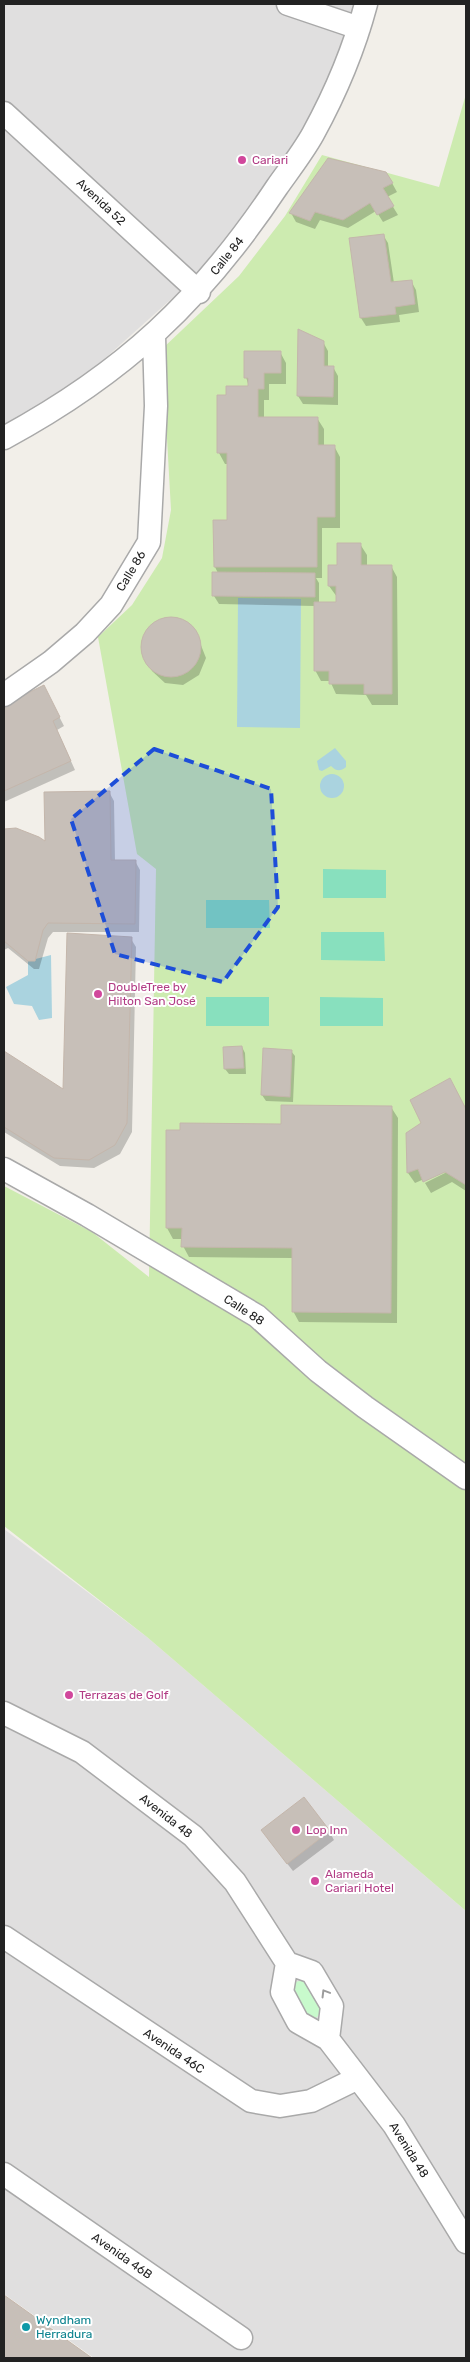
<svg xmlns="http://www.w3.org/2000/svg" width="470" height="2362" viewBox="0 0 470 2362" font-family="Rubik,sans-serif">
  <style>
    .residential { fill: #e0dfdf }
    .grass { fill: #cdebb0 }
    .park { fill: #c8facc }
    .pitch { fill: #88e0be }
    .water { fill: #aad3df }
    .shadow { fill: #0003 }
    .building { fill: #c7bfb8; stroke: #c4b6ab }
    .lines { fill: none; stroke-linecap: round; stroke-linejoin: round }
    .minor-casing { stroke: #a9a9a9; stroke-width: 25 }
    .minor { stroke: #fff; stroke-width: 22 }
    .oneway { stroke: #9c9c9c }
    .marked { fill: #1d4ed8; fill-opacity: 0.2; stroke: #1d4ed8; stroke-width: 4; stroke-dasharray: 10 6; stroke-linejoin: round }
    .hotel-dot { fill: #d1479c; stroke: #fff; stroke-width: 2 }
    .culture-dot { fill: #0f9aa8; stroke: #fff; stroke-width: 2 }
    .labels { text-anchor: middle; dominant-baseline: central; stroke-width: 4; stroke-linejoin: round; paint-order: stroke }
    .hotel-label { font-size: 12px; fill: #b23c85; stroke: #fff; text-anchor: start }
    .street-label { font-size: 12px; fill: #222; stroke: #fff }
    .culture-label { font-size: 12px; fill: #0d838f; stroke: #fff; text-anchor: start }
  </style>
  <rect width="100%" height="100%" fill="#f2efe9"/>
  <path class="residential" d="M4,4H356L325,88L287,157L206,268L92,370L4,428Z
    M4,1529L147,1637L466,1911V2358H94L4,2294Z"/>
  <path class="grass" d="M466,94V1911L147,1637L4,1526V1186L92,1232L149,1277L156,869L137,854L98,637L132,605L162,558L171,510L162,349L239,276L285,216L322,155L439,187Z"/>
  <path class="park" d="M308,1979L322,2008L318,2016L313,2020L299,2016L291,1983Z"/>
  <path class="pitch" d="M323,869L386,870V898H323Z
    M206,900H269L270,928H206Z
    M321,932H384L385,961L321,960Z
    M206,997H269V1026H206Z
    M320,997L383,998V1026H320Z"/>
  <path class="water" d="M238,598L301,599L300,728L237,727Z
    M335,748L346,761V767C340,772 336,771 331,766L322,771L319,770L317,761Z
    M320 786a12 12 0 1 1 24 0a12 12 0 1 1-24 0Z
    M51,955L52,1018L39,1020L32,1006L14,1004L6,987L28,975V961Z"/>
  <path class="shadow" d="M392,183L397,192L387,197L398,215L383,222L376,211L348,228L320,220L315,229L296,222L291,213Z
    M383,235L388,243L394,283L411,281L416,290L419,312L399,315L400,322L366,326L361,318Z
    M323,342L328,351V367H333L338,376V405L303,404L298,396Z
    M280,352L286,363V384H269V400H264V418H317L324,429V446H334L340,457V528H322V578H316L319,583V603H337V597L329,586L339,566L360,544L367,555V566H391L397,577L398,705H372L366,695L336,694L330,681H321L315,670V606L219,604L214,596L218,573L215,567V521H228V464H225L219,453L227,396L249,387L246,377Z
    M169,618L179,619L195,630L206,658L199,675L183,685L165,683L152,671L143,652L146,633L152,626Z
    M48,695L64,726L57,730L75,770L4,802V705Z
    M109,792L114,801L115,861H135L140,870L139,932H53L48,938L39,969H34L8,948L4,950V830L16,829L46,844Z
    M131,939L136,947L132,1132L120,1154L94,1168L60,1166L4,1132V1052L64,1091Z
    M242,1047L245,1053L246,1074H229L225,1069Z
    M291,1051L295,1056L293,1102L266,1101L262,1095Z
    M456,1090L466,1111V1191L452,1182L431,1193L425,1183L451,1170L450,1168L415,1183L408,1173V1134L422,1123Z
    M391,1107L398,1118L397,1323L299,1322L293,1311V1258L189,1257L183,1246V1239H173L167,1228Z
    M329,1831L334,1840L293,1871L268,1839Z
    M4,2297L90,2358H4Z"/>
  <path class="building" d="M328,158L386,172L393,183L383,188L394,206L377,215L370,203L343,220L315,212L310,221L289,213Z
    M384,234L391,282L412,280L415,304L395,307L396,314L360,318L349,238Z
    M298,329L324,341V366H334L333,397L297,396Z
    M244,351H281V373H264V389H258V417H318V445H335V517H317V567H214L213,520H227V453H217V395H226V386H248V378H244Z
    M337,543H361V565H392V694H364V684H329V671H314V602H336V586H328V565H337Z
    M212,572L315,573V597L212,596Z
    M141 647a30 30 0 1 1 60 0a30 30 0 1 1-60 0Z
    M44,685L60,717L53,721L71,761L4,791V705Z
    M110,791L111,860H136L135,924L48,923L43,930L35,961H28L4,941V829L16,828L39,837L45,841L44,792Z
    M67,933L132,937L127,1123L115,1145L89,1160L54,1158L4,1127V1051L63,1089Z
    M242,1046L244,1068L224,1069L223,1047Z
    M263,1048L292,1050L290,1097L261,1095Z
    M450,1078L466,1109V1185L445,1172L423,1182L418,1169L407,1173L406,1133L421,1123L410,1100Z
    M281,1105L392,1106L391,1313L292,1312V1248L181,1247L182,1228H166V1130H180V1123L281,1124Z
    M304,1797L330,1831L287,1864L261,1830Z
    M4,2295L92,2358H4Z"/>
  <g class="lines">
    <g class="minor-casing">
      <path id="minor" d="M288,4L359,28
        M4,113L199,292
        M4,438C124,373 201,301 277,187C289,170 303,152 313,134C336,92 354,49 366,4
        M4,695L51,662L85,633L111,605L149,542L156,406L154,336
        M4,1169L87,1215L257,1316L318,1371L365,1407L466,1478
        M4,1713L82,1752L193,1836L235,1882L287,1963L312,1972L332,2006L328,2039
        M4,1937L251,2101L280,2106L311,2101L358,2078
        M287,1963L282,1992L298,2022L328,2039L394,2125L466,2242
        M4,2174L241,2338"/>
    </g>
    <use href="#minor" class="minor"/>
  </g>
  <defs><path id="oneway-chevron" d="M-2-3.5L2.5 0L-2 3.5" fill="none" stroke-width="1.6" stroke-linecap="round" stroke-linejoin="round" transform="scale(1.25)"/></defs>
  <use class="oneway" href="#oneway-chevron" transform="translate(325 1993) rotate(-121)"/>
  <path class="marked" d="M154,749L271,789L278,907L223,982L115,954L71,819Z"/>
  <g class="hotel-dot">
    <circle cx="242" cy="160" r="5"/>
    <circle cx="98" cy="994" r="5"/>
    <circle cx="69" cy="1695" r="5"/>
    <circle cx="296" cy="1830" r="5"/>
    <circle cx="315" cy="1881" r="5"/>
  </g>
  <circle class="culture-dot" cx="26" cy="2327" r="5"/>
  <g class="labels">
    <g class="hotel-label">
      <text x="252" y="160">Cariari</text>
      <text x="108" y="987">DoubleTree by<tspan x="108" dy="14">Hilton San José</tspan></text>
      <text x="79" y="1695">Terrazas de Golf</text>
      <text x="306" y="1830">Lop Inn</text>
      <text x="325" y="1874">Alameda<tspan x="325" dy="14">Cariari Hotel</tspan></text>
    </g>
    <g class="street-label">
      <text transform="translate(101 202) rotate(43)">Avenida 52</text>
      <text transform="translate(227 256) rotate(-51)">Calle 84</text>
      <text transform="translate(131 571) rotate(-59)">Calle 86</text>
      <text transform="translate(244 1310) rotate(33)">Calle 88</text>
      <text transform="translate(166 1816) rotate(38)">Avenida 48</text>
      <text transform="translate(174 2051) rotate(34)">Avenida 46C</text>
      <text transform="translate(409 2150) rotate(58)">Avenida 48</text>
      <text transform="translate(122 2256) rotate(35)">Avenida 46B</text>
    </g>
    <g class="culture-label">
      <text x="36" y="2320">Wyndham<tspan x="36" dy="14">Herradura</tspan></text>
    </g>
  </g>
  <rect width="470" height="2362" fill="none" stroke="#222222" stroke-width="10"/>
</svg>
